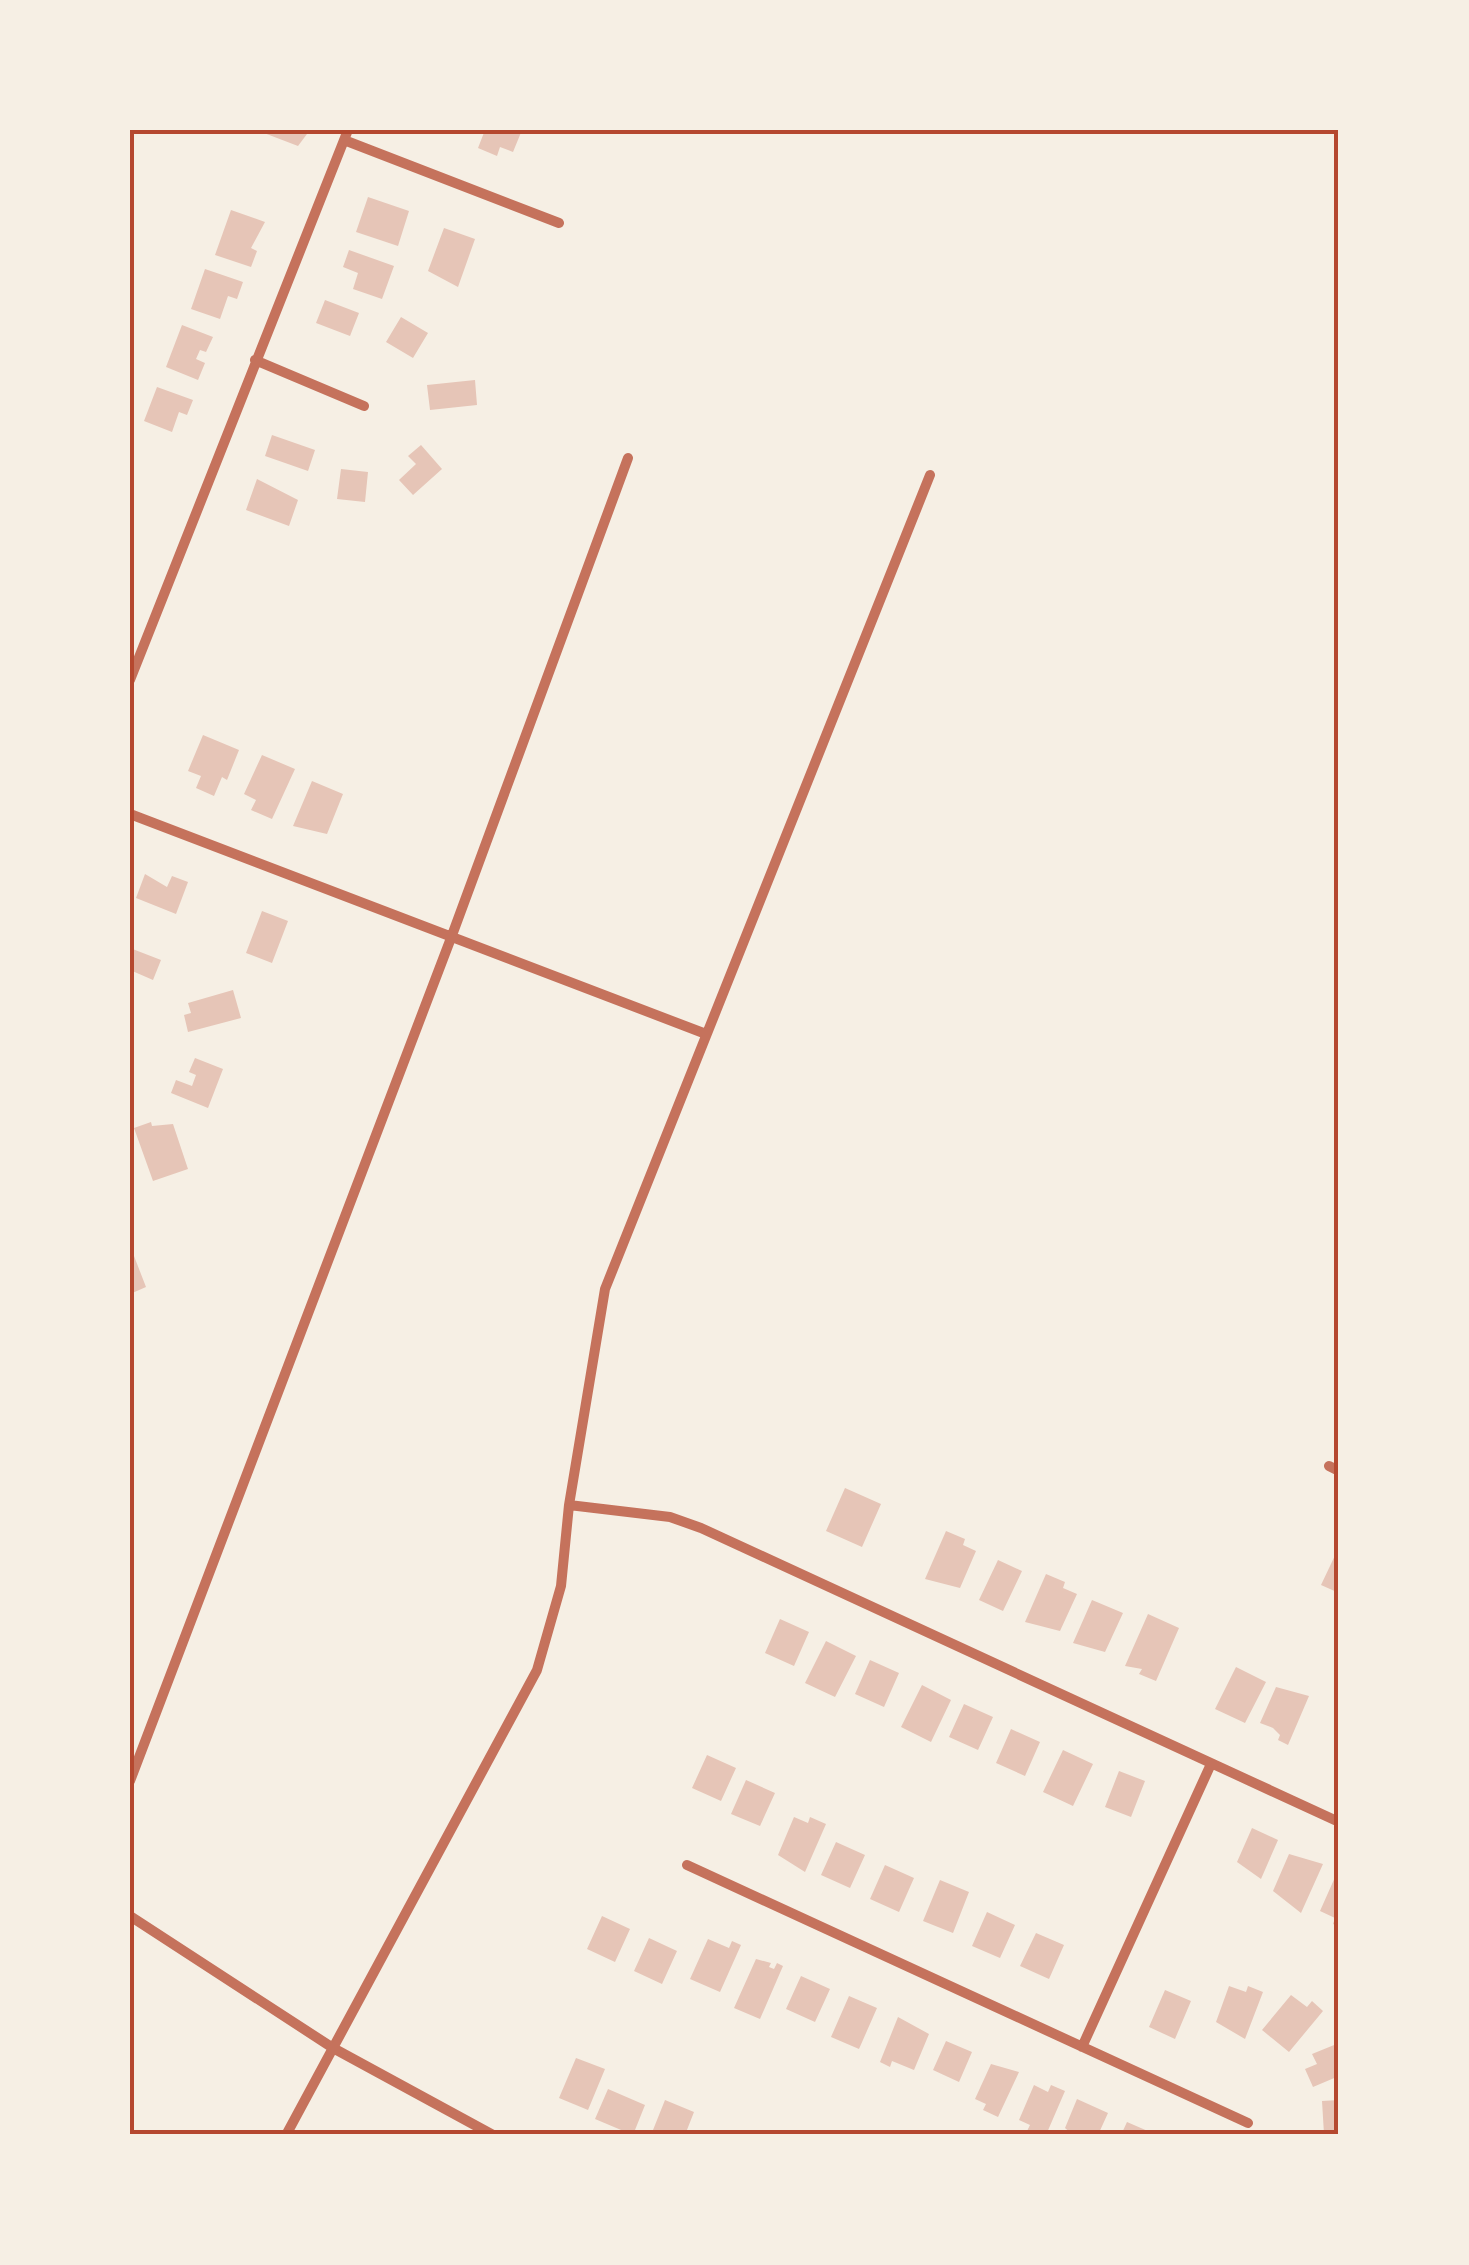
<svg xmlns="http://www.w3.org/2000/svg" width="1469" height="2265" viewBox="0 0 1469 2265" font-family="'Alegreya Sans',sans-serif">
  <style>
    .building { fill: #e6c5b7 }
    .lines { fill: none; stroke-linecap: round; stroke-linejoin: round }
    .minor { stroke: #c5725c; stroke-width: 10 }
    .neatline { fill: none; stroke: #b5482f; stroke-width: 4 }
  </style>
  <rect width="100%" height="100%" fill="#f6efe4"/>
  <path class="building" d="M265,130H310L298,146L264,133Z
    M485,130H522L513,152L500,147L497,156L478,148Z
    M368,197L409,211L398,246L356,232Z
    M231,210L265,222L251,248L257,251L251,267L215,255Z
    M444,228L475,239L458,287L428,271Z
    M349,250L394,266L382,299L353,289L358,273L343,267Z
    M205,269L243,282L237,299L228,296L220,319L191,309Z
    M325,300L359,313L350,336L316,323Z
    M401,317L428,333L413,358L386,342Z
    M182,325L213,337L206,352L200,350L196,359L205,363L198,380L166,367Z
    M475,380L477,405L430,410L427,385Z
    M157,387L193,400L187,415L179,412L172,432L144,421Z
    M272,435L315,450L308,471L265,456Z
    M421,445L442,469L413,495L399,480L416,464L408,456Z
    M341,469L368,472L365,502L337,499Z
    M257,479L298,500L289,526L246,510Z
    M203,735L239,750L227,780L222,777L214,796L196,788L201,776L188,771Z
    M262,755L295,769L272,819L251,810L256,800L244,794Z
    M312,781L343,794L327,834L293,826Z
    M145,874L167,887L172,876L188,882L176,914L136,898Z
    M262,911L288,921L272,963L246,953Z
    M130,948L161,960L153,980L130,970Z
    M233,990L241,1018L188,1032L184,1015L191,1013L188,1003Z
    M195,1058L223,1069L208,1108L171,1093L176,1080L192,1086L196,1075L189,1072Z
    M151,1122L152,1126L173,1124L188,1169L153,1181L134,1128Z
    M134,1256L146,1287L130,1294V1257Z
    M845,1488L881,1504L862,1547L826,1531Z
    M946,1531L965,1539L963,1545L976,1551L960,1588L925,1579Z
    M1339,1547V1593L1321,1585Z
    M998,1560L1022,1571L1003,1611L979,1600Z
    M1046,1574L1065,1582L1063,1588L1077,1594L1060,1631L1025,1622Z
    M1092,1600L1123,1613L1105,1652L1073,1643Z
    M1148,1614L1179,1628L1156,1681L1139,1674L1142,1669L1125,1666Z
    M780,1619L809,1632L794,1666L765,1653Z
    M826,1641L856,1656L835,1697L805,1683Z
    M870,1660L899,1673L884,1707L855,1694Z
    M1236,1667L1266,1682L1245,1723L1215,1709Z
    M922,1685L951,1700L931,1742L901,1727Z
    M1276,1687L1309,1696L1288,1745L1278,1740L1280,1735L1273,1728L1260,1723Z
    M964,1704L993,1717L978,1750L949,1737Z
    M1011,1729L1040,1742L1025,1776L996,1763Z
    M1063,1750L1093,1764L1073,1806L1043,1792Z
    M707,1755L736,1768L721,1801L692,1788Z
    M1119,1771L1145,1781L1131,1817L1105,1807Z
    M746,1780L775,1793L760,1826L731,1814Z
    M794,1817L808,1823L810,1817L826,1824L805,1872L778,1855Z
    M1252,1828L1278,1840L1261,1879L1237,1862Z
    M836,1842L865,1855L850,1888L821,1875Z
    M1289,1854L1323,1864L1301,1913L1273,1891Z
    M885,1865L914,1878L899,1912L870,1899Z
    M1336,1875L1339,1876V1927L1333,1924L1335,1918L1320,1911Z
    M940,1880L969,1892L953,1933L923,1921Z
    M987,1912L1015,1925L1000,1958L972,1946Z
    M602,1916L630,1929L615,1962L587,1949Z
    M1036,1933L1064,1945L1049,1979L1020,1966Z
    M649,1938L677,1951L662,1984L634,1971Z
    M708,1939L729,1948L732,1941L741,1945L720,1992L690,1979Z
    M756,1959L771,1963L769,1967L774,1969L777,1963L783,1966L760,2019L734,2008Z
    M801,1976L830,1989L815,2022L786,2009Z
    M1229,1986L1246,1992L1248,1986L1263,1992L1245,2039L1216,2022Z
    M1165,1990L1191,2001L1175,2039L1149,2027Z
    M1291,1995L1307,2007L1312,2001L1323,2011L1289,2052L1262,2030Z
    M849,1996L877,2008L859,2049L831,2037Z
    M898,2017L929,2034L914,2070L892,2061L890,2067L880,2062Z
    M946,2041L972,2052L959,2082L933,2070Z
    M1339,2043V2076L1313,2087L1305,2069L1317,2064L1312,2054Z
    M576,2058L605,2069L588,2110L559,2098Z
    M991,2064L1019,2072L998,2117L983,2110L986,2104L975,2099Z
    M1034,2085L1048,2092L1051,2085L1065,2091L1046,2135L1027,2131L1030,2125L1019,2120Z
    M608,2089L645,2105L633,2135L595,2119Z
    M1077,2099L1108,2113L1098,2135H1073L1065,2128Z
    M665,2100L694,2112L685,2135H651Z
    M1339,2100V2133L1324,2134L1322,2101Z
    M1127,2122L1157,2135H1121Z"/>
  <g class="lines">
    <path class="minor" d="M344,140L559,223
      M255,360L364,406
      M130,680L348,130
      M130,814L706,1034
      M1329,1466L1339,1471
      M569,1505L670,1517L701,1528L1339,1822
      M130,1781L451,938L628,458
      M687,1865L1248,2123
      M130,1916L333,2048L493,2135
      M1082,2047L1211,1764
      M286,2135L537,1670L561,1586L569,1505L605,1289L930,475"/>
  </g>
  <rect width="1469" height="2265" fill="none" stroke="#f6efe4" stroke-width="265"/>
  <rect x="132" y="132" width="1204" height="2000" class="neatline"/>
</svg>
